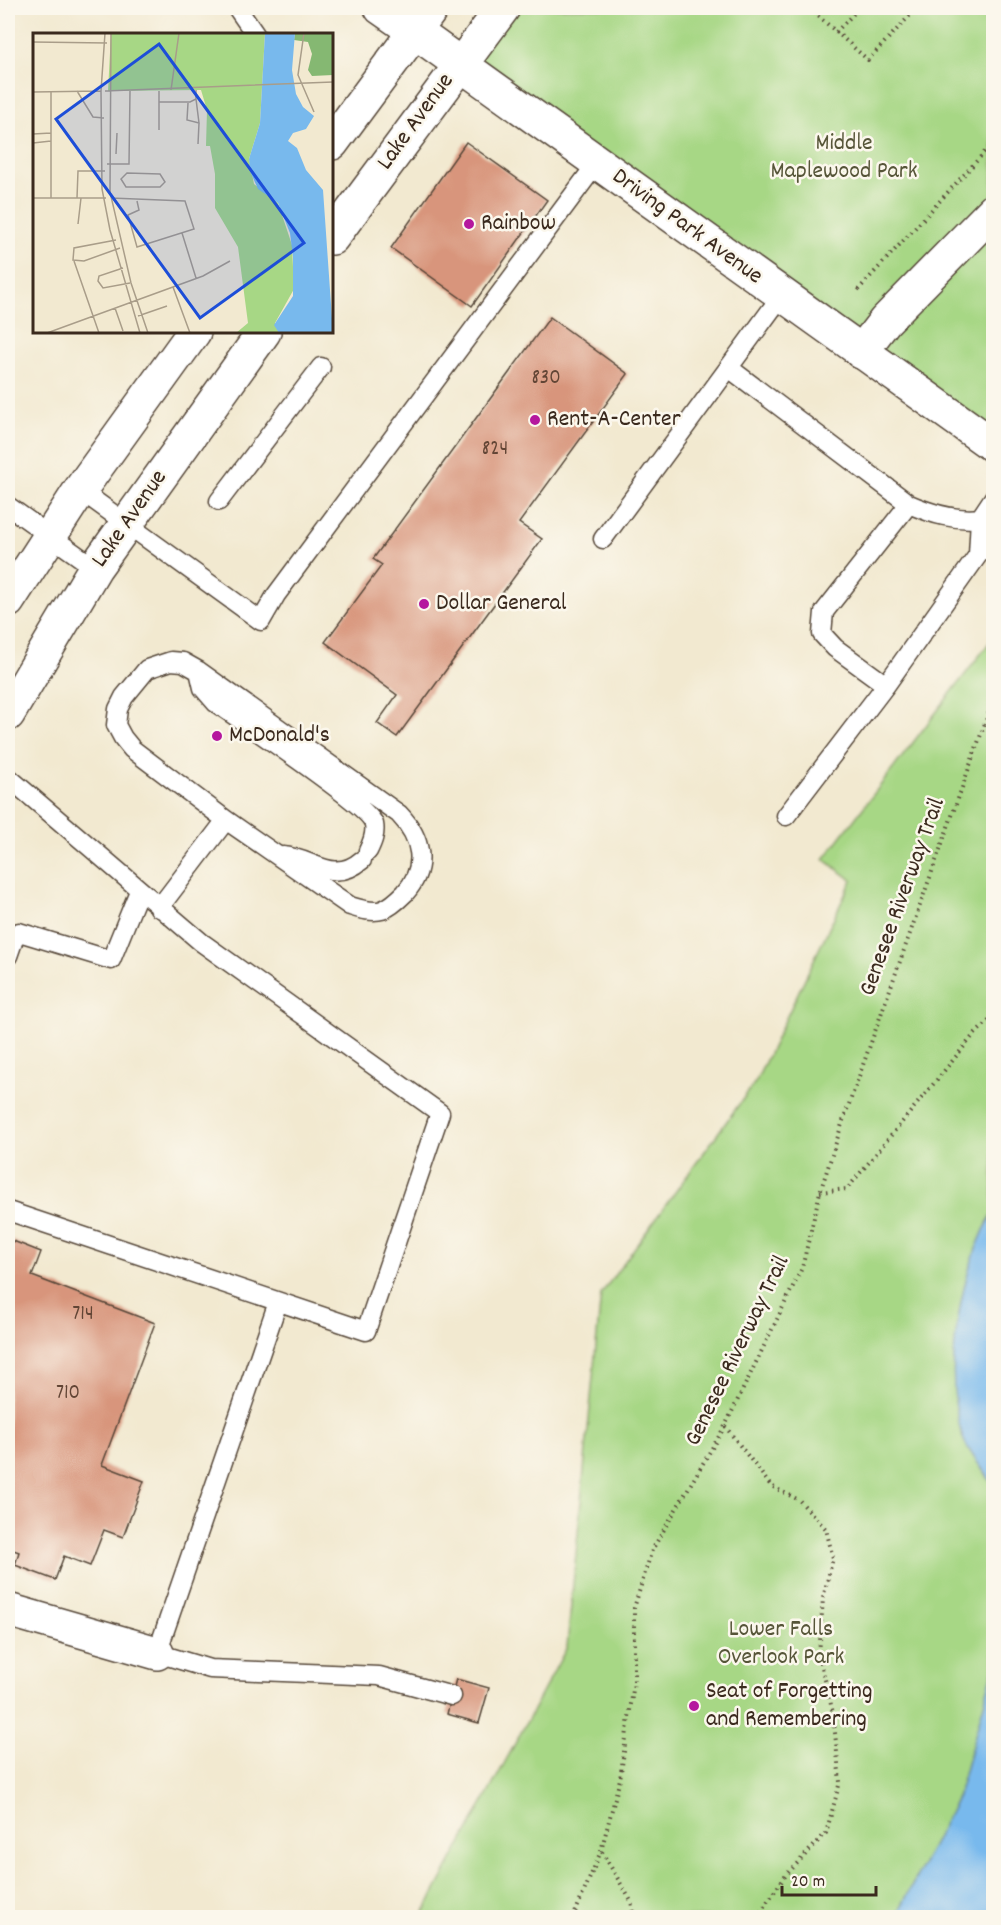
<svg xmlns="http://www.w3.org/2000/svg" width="1001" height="1925" viewBox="0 0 1001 1925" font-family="Dekko,sans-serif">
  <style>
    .green { fill: #a7d785; stroke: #718052; stroke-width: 1.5 }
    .water { fill: #78b9ed; stroke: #5a7286; stroke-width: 1.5 }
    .building { fill: #d8957b }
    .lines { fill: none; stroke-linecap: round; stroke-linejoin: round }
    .service-casing { stroke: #564739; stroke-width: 21 }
    .minor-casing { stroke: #564739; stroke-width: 36 }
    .tertiary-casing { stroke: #564739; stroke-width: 36 }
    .secondary-casing { stroke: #564739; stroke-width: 36 }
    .primary-casing { stroke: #564739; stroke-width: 36 }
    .path { stroke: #564739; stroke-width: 4; stroke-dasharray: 1.5 4.5; stroke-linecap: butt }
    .service { stroke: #fff; stroke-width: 18 }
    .minor { stroke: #fff; stroke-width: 33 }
    .tertiary { stroke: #fff; stroke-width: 33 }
    .secondary { stroke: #fff; stroke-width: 33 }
    .primary { stroke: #fff; stroke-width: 33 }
    .poi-dot { fill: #b5179e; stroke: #fbf7ec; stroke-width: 2 }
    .labels { text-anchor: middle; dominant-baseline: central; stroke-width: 5; stroke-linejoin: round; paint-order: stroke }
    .number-label { font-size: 21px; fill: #624535 }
    .street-label { font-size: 24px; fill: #3b2a1e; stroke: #fbf7ec }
    .park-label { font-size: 24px; fill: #565538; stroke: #fbf7ec }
    .poi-label { font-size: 24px; fill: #3b2a1e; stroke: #fbf7ec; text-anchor: start }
    .inset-road { fill: none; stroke: #a99d89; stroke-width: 1.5 }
    .view { fill: #1d4ed8; fill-opacity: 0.15; stroke: #1d4ed8; stroke-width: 3 }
    .inset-edge { fill: none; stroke: #3b2a1e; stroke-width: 3 }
  </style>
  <rect width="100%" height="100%" fill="#fbf7ec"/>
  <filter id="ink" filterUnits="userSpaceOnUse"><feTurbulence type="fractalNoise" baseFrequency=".0167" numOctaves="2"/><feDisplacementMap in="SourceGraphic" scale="12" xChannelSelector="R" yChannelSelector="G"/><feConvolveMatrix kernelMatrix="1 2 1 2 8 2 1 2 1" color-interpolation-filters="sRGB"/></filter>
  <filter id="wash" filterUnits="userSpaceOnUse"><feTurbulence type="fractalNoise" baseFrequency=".008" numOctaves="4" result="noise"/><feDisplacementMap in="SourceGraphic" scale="24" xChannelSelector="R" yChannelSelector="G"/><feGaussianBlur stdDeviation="1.35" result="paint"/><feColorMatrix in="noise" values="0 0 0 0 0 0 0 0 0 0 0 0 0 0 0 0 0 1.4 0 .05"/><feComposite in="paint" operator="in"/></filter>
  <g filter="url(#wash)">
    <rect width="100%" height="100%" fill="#f2e9d0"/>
    <path class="green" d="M503,8H993V444L459,63Z
      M993,638V1213L987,1223L962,1436L993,1485L994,1671L958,1796L896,1917L421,1918L567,1647L601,1294L756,1081L852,880L824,859Z"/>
    <path class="water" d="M993,1213V1485C984,1469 967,1452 962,1435C942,1371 960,1270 993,1213Z
      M993,1671V1917H896L958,1796Z"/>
    <g id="blocks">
      <path class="building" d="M466,142L547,200L472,306L391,248Z
        M550,317L628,374L519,523L542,539L397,737L377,723L397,695L325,642L382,565L373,559Z
        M8,1239L41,1252L32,1276L155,1323L102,1465L144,1481L123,1537L104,1530L90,1566L64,1556L55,1580L15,1565L19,1552L8,1548Z
        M456,1679L489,1688L479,1723L447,1714Z"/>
    </g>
  </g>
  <g filter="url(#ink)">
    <use href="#blocks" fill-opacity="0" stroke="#564739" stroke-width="1.5"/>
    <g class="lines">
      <g class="service-casing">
        <path id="service" d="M237,8L255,34
          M729,368L909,504C932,514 955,521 980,518L994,497
          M80,490L261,621L276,595L597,163
          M219,501L321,367
          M909,504L824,612L822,634L835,648L886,685L978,555L980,518
          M8,506L95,568
          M603,539L782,295
          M171,661L183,662L199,671L399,814C422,838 428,867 405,893C399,899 391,907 382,910C372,913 360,909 350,906L226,820L132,749L123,738L116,725L118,709L124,697L147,669Z
          M199,671L203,688L216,703C240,720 369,805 374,824C376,834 372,843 368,851
          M8,777L201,942L440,1113L366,1331L8,1211
          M786,816L886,685
          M283,856C313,858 333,885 362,860
          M159,908L226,820
          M8,956L15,936L19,932L111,960L139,891
          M278,1302L157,1653L210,1669L379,1676L452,1696"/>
      </g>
      <g class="minor-casing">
        <path id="minor" d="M861,352L885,321L994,210
          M8,1610L157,1653"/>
      </g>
      <g class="tertiary-casing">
        <path id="tertiary" d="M381,8L414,31"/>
      </g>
      <g class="secondary-casing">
        <path id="secondary" d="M414,31L994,446"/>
      </g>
      <g class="primary-casing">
        <path id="primary" d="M332,143L432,8
          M332,238L503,8
          M8,601L80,490L194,332
          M8,714L95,568L264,332"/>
      </g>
      <path class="path" d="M809,8L868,60L917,8
        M836,32L859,8
        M858,290L994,142
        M820,1192L847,1189L972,1037L994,1016
        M725,1426L771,1486L799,1500L826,1529L833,1558L823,1598L819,1655L833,1713L840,1782L826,1833L786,1875L756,1918
        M602,1852L631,1901L634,1918
        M573,1918L601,1851L620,1779L634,1683V1608L652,1550L725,1426L802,1268L820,1192L843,1121L994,698"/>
      <use href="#service" class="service"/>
      <use href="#minor" class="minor"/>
      <use href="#tertiary" class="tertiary"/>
      <use href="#secondary" class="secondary"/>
      <use href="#primary" class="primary"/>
    </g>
  </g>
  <g class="poi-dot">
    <circle cx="469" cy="224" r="6"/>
    <circle cx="535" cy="420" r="6"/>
    <circle cx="424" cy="604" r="6"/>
    <circle cx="217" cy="736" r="6"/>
    <circle cx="694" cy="1706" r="6"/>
  </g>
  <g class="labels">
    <g class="number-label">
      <text x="546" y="379">830</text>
      <text x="495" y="450">824</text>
      <text x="83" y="1315">714</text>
      <text x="68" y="1394">710</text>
    </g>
    <g class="street-label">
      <text transform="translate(416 122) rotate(-54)">Lake Avenue</text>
      <text transform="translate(687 227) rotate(36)">Driving Park Avenue</text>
      <text transform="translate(130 519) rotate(-55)">Lake Avenue</text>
      <text transform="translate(903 897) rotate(-70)">Genesee Riverway Trail</text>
      <text transform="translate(738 1351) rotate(-64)">Genesee Riverway Trail</text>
    </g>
    <g class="park-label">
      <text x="844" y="144">Middle<tspan x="844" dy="28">Maplewood Park</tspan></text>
      <text x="781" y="1630">Lower Falls<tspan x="781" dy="28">Overlook Park</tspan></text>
    </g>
    <g class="poi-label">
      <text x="481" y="224">Rainbow</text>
      <text x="547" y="420">Rent-A-Center</text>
      <text x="436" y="604">Dollar General</text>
      <text x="229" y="736">McDonald's</text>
      <text x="706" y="1692">Seat of Forgetting<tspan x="706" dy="28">and Remembering</tspan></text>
    </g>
  </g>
  <g transform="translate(33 33)">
    <rect width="300" height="300" fill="#f2e9d0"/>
    <path d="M262,0H300V42L279,43L275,37L279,21L275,9L261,7Z" fill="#85b872"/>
    <path d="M78,0H232L227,90L216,126L221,151L245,170L259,212L261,256L242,290L246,300H203L215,290L205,214L182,175V141L177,113H173L174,77L168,57L75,58Z" fill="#a7d785"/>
    <path d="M232,0H262L259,37L263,61L270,74L281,83L273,96L260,100L255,108L264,115L273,137L290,157L300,300H246L241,292L260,263V224L257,200L245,170L225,156L217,138L216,126L227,90Z" fill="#78b9ed"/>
    <path class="inset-road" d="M72,0L68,58L69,156L77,197L107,300M78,0L77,159L98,250L115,300M271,0L265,42L281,79M0,9L74,10M138,57L146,0M44,58L60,84L71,85M72,58L300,49M0,59L68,58M126,69H157L163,66V57M155,70L154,87L166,90L163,66M126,97V58M0,101L18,100M0,110L18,108M165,111L166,90M83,121L84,100M74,131H96L97,58M94,140L127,141L132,149L127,154H93L88,146ZM0,165H73M18,165V59M44,165L45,138H72M78,165L152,168L161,196L104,214L95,182L106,177L104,168M45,191L48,165M149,200L163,245M83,207L41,215L40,227L51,228L87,215M41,228L66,300M90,235L66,243L65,248L70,255L97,250M140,254L157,300M82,275L90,298M105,283L134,273M14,300L170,243L197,228"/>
    <path class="view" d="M126,11L271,210L167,285L23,86Z"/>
    <rect width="300" height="300" class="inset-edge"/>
  </g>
  <rect width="1001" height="1925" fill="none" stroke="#fbf7ec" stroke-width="30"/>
  <path d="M782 1886v9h94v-9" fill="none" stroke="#3b2a1e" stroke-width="3"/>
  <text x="791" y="1886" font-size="18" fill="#3b2a1e" stroke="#fbf7ec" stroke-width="4.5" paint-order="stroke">20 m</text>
</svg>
